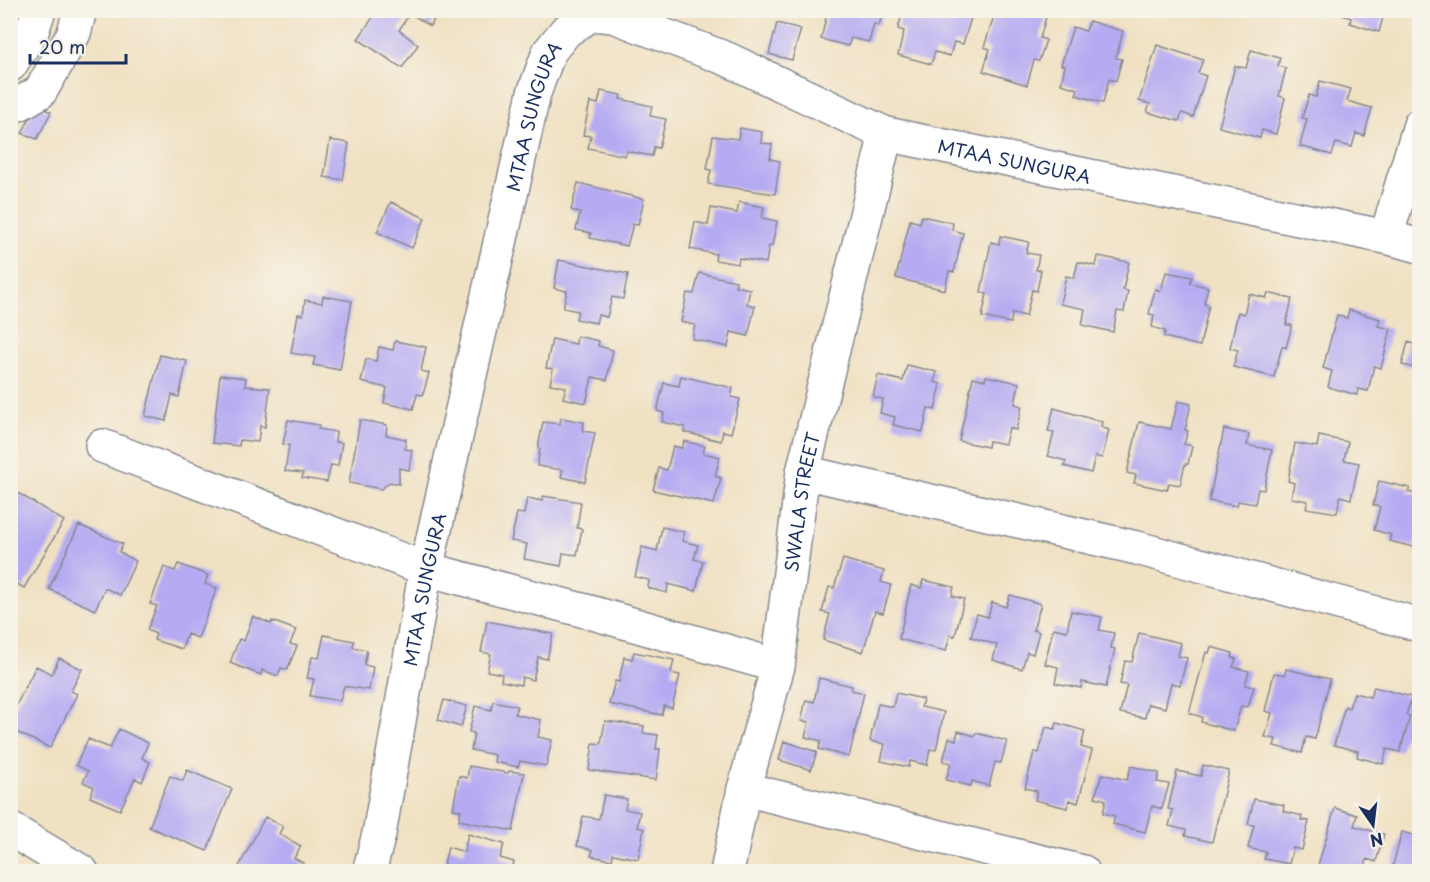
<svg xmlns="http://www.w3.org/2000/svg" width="1430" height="882" viewBox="0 0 1430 882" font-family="'Playpen Sans',sans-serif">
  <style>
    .building { fill: #b6abf2 }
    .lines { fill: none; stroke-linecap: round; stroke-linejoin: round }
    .minor-casing { stroke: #868890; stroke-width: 36 }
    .minor { stroke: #fff; stroke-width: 33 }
    .labels { text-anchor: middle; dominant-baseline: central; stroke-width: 4.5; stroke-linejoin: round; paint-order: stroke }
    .street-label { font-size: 18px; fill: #1b2f5e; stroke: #f7f3e8 }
  </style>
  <rect width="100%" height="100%" fill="#f7f3e8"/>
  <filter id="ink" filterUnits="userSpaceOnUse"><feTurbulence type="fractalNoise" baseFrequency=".0167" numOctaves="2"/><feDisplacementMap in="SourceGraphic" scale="12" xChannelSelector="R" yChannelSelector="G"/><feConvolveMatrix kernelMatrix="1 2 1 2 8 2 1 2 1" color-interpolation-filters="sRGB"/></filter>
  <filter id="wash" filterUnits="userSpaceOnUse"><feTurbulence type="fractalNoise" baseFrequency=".008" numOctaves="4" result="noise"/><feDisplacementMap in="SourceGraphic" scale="24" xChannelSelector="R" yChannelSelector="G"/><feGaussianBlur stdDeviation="1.35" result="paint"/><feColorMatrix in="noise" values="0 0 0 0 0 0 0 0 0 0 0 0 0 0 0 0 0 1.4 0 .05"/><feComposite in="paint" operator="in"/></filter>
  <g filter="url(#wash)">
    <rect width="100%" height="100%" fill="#f0e1c3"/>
    <g id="blocks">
      <path class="building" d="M378,10H440L430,26L410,13L399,30L418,45L402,68L358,39Z
        M761,10H780L779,16Z
        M816,10H883L879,26L874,24L869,42L851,38L848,46L821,39L827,14Z
        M903,10H945L971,18L963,44L954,42L950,56L935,52L931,64L898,55L904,31L898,29Z
        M1003,10H1048L1040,38L1046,40L1039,61L1034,60L1027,85L983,71L990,49L984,47L995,13L1002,14Z
        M1343,10H1394L1392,17L1384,14L1379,32L1350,23L1351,18L1342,15Z
        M1089,21L1123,31L1116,58L1122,59L1116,81L1109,79L1103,103L1076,95L1078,89L1061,84L1065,66L1061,65L1073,27L1086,31Z
        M777,23L801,29L792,60L769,54Z
        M1157,45L1203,60L1198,73L1206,76L1193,117L1182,113L1179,121L1147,112L1150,104L1139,101Z
        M1251,50L1280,58L1278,66L1286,68L1279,96L1285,98L1276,134L1262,130L1260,138L1219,127L1235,66L1246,68Z
        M1320,81L1351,89L1347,101L1372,108L1364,136L1356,133L1352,147L1336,143L1332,155L1300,146L1307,119L1302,118L1309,95L1316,97Z
        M601,91L621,95L620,99L652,106L650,116L666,119L659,148L654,147L652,156L627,151L625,156L588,148L591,136L583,135L590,102L598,104Z
        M37,105L51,112L37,139L22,133Z
        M740,128L762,132L761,143L772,144L770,159L780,161L775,194L708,184L711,170L707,169L713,136L738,139Z
        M330,140L349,143L343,180L324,177Z
        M578,183L644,199L638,225L633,224L627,246L590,238L591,233L576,230L580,213L571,210Z
        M391,202L425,218L412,248L377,232Z
        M739,202L764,207L762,218L777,221L772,246H769L766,263L739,258L738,264L715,260L716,254L690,249L695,222L708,225L711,208L737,213Z
        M922,216L953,223L952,230L963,233L954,272L949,271L945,290L896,278L910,220L920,223Z
        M1000,236L1029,242L1026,253L1039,255L1036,270H1041L1037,291L1032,290L1026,316L1012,313L1011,323L982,317L987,294L981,292L991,242L999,244Z
        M1098,256L1129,262L1123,290L1128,291L1124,312L1117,311L1113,332L1082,325L1085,309L1060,304L1066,276L1074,278L1078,262L1096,266Z
        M559,260L628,274L623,299L612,297L607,317L598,315L596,323L576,319L578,311L563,308L567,291L554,288Z
        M1166,272L1192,277L1190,283L1208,287L1204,304L1209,305L1200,346L1164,337L1165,331L1152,327L1154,315L1149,314L1155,289L1161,291Z
        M699,273L736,281L735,286L750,289L747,304L755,306L748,336L731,332L728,347L692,339L695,325L681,322L687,293L694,294Z
        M1268,293L1292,299L1286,325H1292L1286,348L1282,346L1274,377L1233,367L1238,350L1230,348L1238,312L1244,314L1249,294L1266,298Z
        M323,296L352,301L340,370L313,365L315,357L291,353L298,314L303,315L305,300L322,303Z
        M1349,310L1380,319L1378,326L1391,329L1381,368L1374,366L1368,391L1358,389L1357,395L1328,387L1332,371L1323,368L1337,315L1347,318Z
        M577,336L599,341L598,346L613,350L607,380L592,377L586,403L563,398L566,387L550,384L553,369L546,368L552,339L576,344Z
        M395,341L426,347L421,371L429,373L423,395L417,394L413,409L384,403L387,388L361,382L366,359L376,361L379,347L393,350Z
        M1408,342L1420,346V369L1402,365Z
        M160,355L187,361L179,397L172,395L166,421L145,416Z
        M907,365L937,372L934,382L941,384L935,410L928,408L923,432L893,425L895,417L880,413L883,399L873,397L878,375L903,381Z
        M220,375L246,378L245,386L270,388L265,427L260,426L258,442L240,440L239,446L212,443Z
        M681,376L733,388L731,397L740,399L731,433L723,431L721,441L684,432L685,427L662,422L664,413L657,411L664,383L679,386Z
        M986,376L1019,383L1015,404L1022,406L1016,430L1009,428L1005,444L989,441L988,447L959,441L973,377L985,380Z
        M1178,401L1191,404L1185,430L1188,431L1184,444L1192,446L1188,464H1185L1180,485L1169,483L1167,490L1134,483L1136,475L1127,473L1139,422L1171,429Z
        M1054,408L1102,422L1101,427L1109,430L1102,458L1095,456L1091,473L1064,466L1066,461L1048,456L1054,432L1048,431Z
        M561,418L584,422L583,431L595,433L585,482L561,477L563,470L537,466L540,449L538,448L543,422L560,424Z
        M288,420L319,425L318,429L336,432L335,442L342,443L338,466L331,465L327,482L302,478L303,473L285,471L289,445L283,444Z
        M360,420L387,425L386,435L406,439L405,449L412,450L409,470L399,468V484L390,482L381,489L349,483Z
        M1224,429L1249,434L1247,445L1272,450L1264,490L1258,489L1255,504L1238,501L1237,506L1209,501Z
        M1319,436L1348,442L1344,460L1359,463L1351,499L1340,496L1337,513L1306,508L1308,501L1291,498L1294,483L1288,481L1295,443L1317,447Z
        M684,441L705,446L703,453L720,457L715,476L721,478L714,504L653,490L659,468L667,470L673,446L682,448Z
        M1379,481L1410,488L1408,492L1420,495V529L1414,547L1389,541L1391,535L1374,530L1380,507L1373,505Z
        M18,493L64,521L24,588L10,580V506Z
        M543,496L581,502L577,528L582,529L577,555L563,553L561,566L524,559L527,544L511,541L517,513L524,514L527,498L543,501Z
        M79,525L123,544L119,552L136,561L120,595L105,588L95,610L49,589Z
        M662,527L684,532L682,541L698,545L694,559L703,561L696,591L668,584L667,593L648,588L649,580L635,577L642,547L657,551Z
        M843,559L884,571L881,582L891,585L883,613L875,611L863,652L823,640L830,614L822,612L829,587L834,588Z
        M178,564L208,575L205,584L217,588L198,638L187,634L182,649L154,640L156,634L147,630L157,606L150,604L164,567L175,571Z
        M923,580L954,587L952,596L964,599L955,636L950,635L946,651L899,639L911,585L921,588Z
        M1010,595L1041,604L1033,630L1039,632L1033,654L1027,652L1022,669L993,660L997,645L971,637L977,614L988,617L992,602L1006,607Z
        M1071,611L1102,617L1099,630L1114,633L1111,648L1115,649L1106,687L1082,682L1081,688L1055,683L1058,667L1045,664L1053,628L1067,631Z
        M253,616L271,624L272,621L296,630L290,644L297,646L287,670L281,668L278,676L262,670L261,675L230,663L239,639L244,641Z
        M487,621L553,634L547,659L538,657L533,680L522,677L521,685L501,681L502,674L487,671L491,654L481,652Z
        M1139,633L1181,643L1178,656L1187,658L1180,685L1171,683L1165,708L1148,704L1145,718L1120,713L1127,685L1120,684L1125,661L1132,662Z
        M324,635L354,641L353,647L367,650L364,665L373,667L369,690L344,686L340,701L310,696L314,679L307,678L312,657L319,658Z
        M1211,647L1233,653L1232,657L1236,659L1233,667L1249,671L1245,685L1254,687L1248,707L1241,706L1234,731L1201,722L1202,717L1189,713L1206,652L1209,653Z
        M634,652L674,660L671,673L680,675L672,708L664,706L662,715L609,704L615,681L619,682L624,657L632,659Z
        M59,658L82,669L71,691L77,694L50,748L10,729V718L36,666L52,674Z
        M1286,669L1330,679L1315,739L1306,737L1302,753L1274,746L1276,739L1265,737L1272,713L1265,711L1274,673L1285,675Z
        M819,678L852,686L851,690L864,693L849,757L819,749L821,741L805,737L809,722L801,721L806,700L814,702Z
        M1374,687L1412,697L1406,715L1410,716L1400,752L1387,749L1383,764L1357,757L1358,751L1334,745L1345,706L1349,708L1354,693L1370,697Z
        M896,693L923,699L921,707L944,712L936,750L930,749L927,765L910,761L909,767L881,761L885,744L870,741L878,704L893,707Z
        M444,700L467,706L461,727L438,720Z
        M493,701L517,706L515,714L541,720L538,737L552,740L546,766L520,761L518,767L494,762L495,755L471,750L474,733L469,732L475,706L491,710Z
        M605,721L644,726L643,733L658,735L656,749H660L656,780L589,770L593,743L601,744Z
        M1057,723L1085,731L1081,747L1092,750L1078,803L1069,800L1067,808L1035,800L1037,791L1025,788L1034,752L1039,753L1046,727L1055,729Z
        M119,729L148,743L142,758L150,762L142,782L135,778L120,810L90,797L94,787L83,782L88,771L76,765L88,739L110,748Z
        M958,731L975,736L976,733L1007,741L1001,763L995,762L989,786L972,781L971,786L946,780L951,763L943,761L949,738L956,740Z
        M784,741L817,752L811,770L779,760Z
        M1203,765L1229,771L1212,842L1185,836L1186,830L1169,826L1173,810L1168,809L1177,771L1201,776Z
        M469,766L508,773L509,771L524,773L513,831L459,820L461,810L453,809L459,776L467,778Z
        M1131,766L1159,773L1157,782L1169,784L1162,809L1152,806L1145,832L1113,824L1115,816L1103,813L1106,800L1095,797L1102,774L1127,780Z
        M187,770L232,789L207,851L149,827L170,776L183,781Z
        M604,795L627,799L625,809L640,812L637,827L644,829L638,859L613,854L612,860L591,856L593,850L577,846L583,816L599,819Z
        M1254,799L1284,805L1283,811L1302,816L1301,820L1309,821L1302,850L1293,848L1289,864L1264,859L1266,852L1248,848L1254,825L1248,824Z
        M1335,808L1357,815L1354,826L1384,834L1376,862L1367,859L1364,872H1316Z
        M265,817L283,826L279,834L301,846L294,858L303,863L299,872H236Z
        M1402,832L1420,837V872H1391Z
        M468,834L504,844L500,858L514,862L511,872H442L448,847L464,852Z
        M586,866L611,870L610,872H585Z"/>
    </g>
  </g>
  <g filter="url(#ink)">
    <use href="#blocks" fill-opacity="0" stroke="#868890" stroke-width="1.5"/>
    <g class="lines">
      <g class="minor-casing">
        <g id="minor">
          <path d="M10,65L32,31L39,10"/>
          <path d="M10,102L19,104L40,92L74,33L80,10"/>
          <path d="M1386,237L1420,125"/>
          <path d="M102,446L426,569L593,613L778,666"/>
          <path d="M803,472L1137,548L1420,625"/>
          <path d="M744,789L1083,872"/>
          <path d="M10,829L82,872"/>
          <path id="s1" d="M369,872L379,834L426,569L534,93L549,52L566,31L592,14L613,16L727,59L886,134L1386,237L1420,246"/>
          <path id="s2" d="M727,872L744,789L778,666L803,472L886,134"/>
        </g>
      </g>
      <use href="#minor" class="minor"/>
    </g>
  </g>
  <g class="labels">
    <g class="street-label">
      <text stroke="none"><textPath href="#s1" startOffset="774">MTAA SUNGURA</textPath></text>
      <text stroke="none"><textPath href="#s1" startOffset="1348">MTAA SUNGURA</textPath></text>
      <text stroke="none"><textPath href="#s2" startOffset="378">SWALA STREET</textPath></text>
      <text stroke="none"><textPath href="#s1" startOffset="288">MTAA SUNGURA</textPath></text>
    </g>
  </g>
  <rect width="1430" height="882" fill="none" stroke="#f7f3e8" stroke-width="36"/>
  <g transform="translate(1373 825) rotate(166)" stroke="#f7f3e8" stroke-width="4.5" paint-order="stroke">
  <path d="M0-4.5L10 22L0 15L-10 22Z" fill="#1b2f5e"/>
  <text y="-9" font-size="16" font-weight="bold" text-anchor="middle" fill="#1b2f5e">N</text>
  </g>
  <path d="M30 54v9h96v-9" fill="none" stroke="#1b2f5e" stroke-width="3"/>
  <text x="39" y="54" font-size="18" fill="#1b2f5e" stroke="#f7f3e8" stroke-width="4.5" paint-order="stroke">20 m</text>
</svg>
